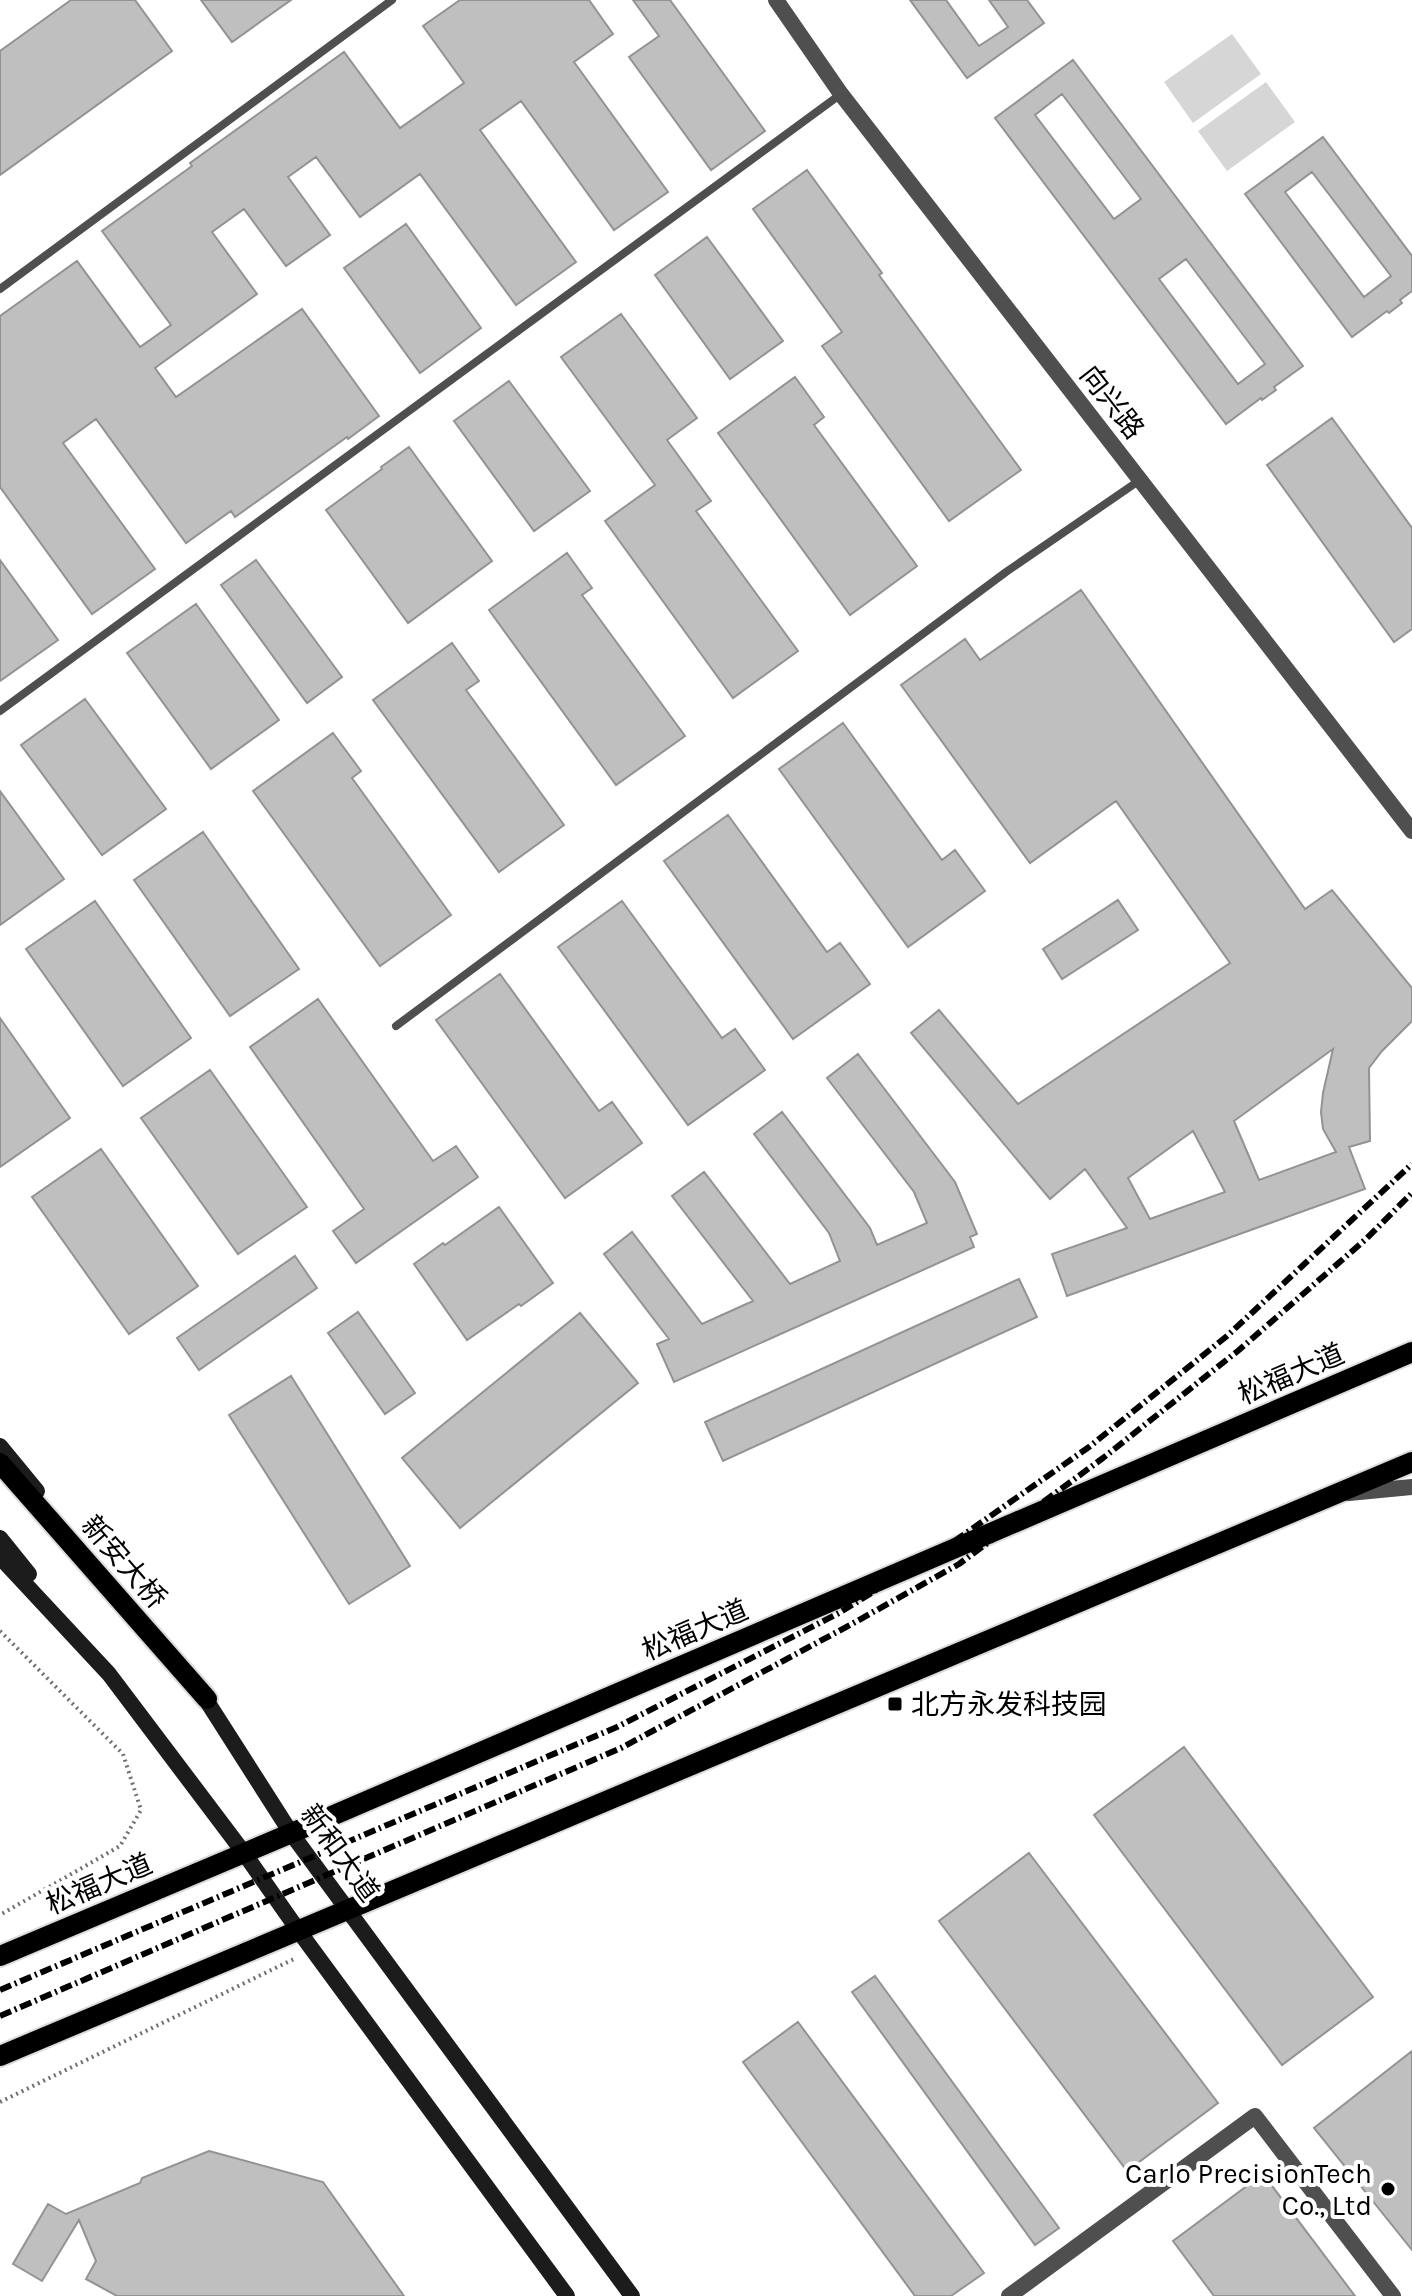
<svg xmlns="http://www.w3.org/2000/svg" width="1412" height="2296" viewBox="0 0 1412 2296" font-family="Karla,'Noto Sans SC',sans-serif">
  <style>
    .green { fill: #d6d6d6 }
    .building { fill: #bfbfbf; stroke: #939393; stroke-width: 2; fill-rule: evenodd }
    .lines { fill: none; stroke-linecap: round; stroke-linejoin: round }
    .primary-casing { stroke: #dbdbdb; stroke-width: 24 }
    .path { stroke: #717171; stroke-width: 4; stroke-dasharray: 2 4; stroke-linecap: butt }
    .service { stroke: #4f4f4f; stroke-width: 8 }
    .minor { stroke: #4f4f4f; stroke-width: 16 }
    .tertiary { stroke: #4f4f4f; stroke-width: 16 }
    .secondary { stroke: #1c1c1c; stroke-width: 16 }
    .primary { stroke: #000; stroke-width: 20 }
    .rail { stroke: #000; stroke-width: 6; stroke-dasharray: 12 4 2 4; stroke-linecap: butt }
    .poi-dot { fill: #000; stroke: #fff; stroke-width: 3 }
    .labels { text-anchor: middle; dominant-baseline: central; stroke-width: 8; stroke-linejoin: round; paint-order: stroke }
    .street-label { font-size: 28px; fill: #000; stroke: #fff }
    .poi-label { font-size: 28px; fill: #000; stroke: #fff; text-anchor: start }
  </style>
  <rect width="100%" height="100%" fill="#fff"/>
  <path class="green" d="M1232,34L1261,74L1193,123L1164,82Z
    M1266,82L1295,122L1227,171L1198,131Z"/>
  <path class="building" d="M71,0H135L172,51L0,175V51Z
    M201,0H291L232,42Z
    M460,0H589L613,34L574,62L668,192L614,230L521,101L480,130L576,262L516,305L420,174L360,217L316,157L288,177L330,235L286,266L244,209L212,232L257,294L155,368L176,397L302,309L379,416L348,439L347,437L235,517L231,511L186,543L96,419L63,443L155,569L92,614L0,487V316L77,261L140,347L171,325L102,231L192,166L190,163L344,52L400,128L464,83L423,26Z
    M633,0H670L765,131L711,170L629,57L659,36Z
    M910,0H946L979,46L1008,27L989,0H1027L1044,23L967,78Z
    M1073,60L1303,366L1274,387L1276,390L1262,400L1261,398L1226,424L995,118ZM1062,94L1141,199L1114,219L1035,115ZM1186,259L1265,364L1238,384L1159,279Z
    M1323,137L1412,256V291L1400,300L1402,303L1389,313L1387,311L1352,337L1245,194ZM1312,172L1391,276L1364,297L1285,192Z
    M807,170L882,273L879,275L1021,470L949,521L822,346L842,332L753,209Z
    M406,224L481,328L420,373L344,268Z
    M707,237L783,341L730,379L655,275Z
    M621,314L697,418L667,440L711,501L696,511L798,651L733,698L605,521L655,485L561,357Z
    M795,377L824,417L814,425L917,566L850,615L718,433Z
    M509,381L590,491L534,531L454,421Z
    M1332,418L1412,528V629L1394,642L1267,465Z
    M409,447L492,561L408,623L326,510L382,469L381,467Z
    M567,553L592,588L582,595L685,736L616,785L489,610Z
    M0,560L58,640L0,681Z
    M256,560L342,677L307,703L221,585Z
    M1081,590L1305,909L1332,890L1412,988V1021L1382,1051L1369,1068L1370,1141L1349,1147L1365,1189L1067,1296L1052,1254L1127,1228L1085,1169L1050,1199L911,1033L939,1010L1018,1104L1230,963L1116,801L1030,863L901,685L965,639L980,660ZM1333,1049L1323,1093L1321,1112L1323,1129L1336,1152L1259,1180L1234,1121ZM1193,1131L1225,1192L1150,1219L1128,1178Z
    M196,604L279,720L211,769L127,653Z
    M452,643L479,681L466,690L564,825L499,872L373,700Z
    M85,699L166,809L102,855L21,745Z
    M843,723L942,860L955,850L985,891L908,947L779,769Z
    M333,733L361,771L352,778L451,915L380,966L253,791Z
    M0,791L64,879L0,925Z
    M728,815L827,952L840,943L870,984L793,1039L664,861Z
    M203,832L299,969L230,1016L134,880Z
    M1118,900L1138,930L1062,979L1043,949Z
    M95,901L191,1038L123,1086L26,949Z
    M622,901L722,1038L735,1029L765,1070L688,1125L558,947Z
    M500,974L599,1111L612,1102L642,1143L565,1198L436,1020Z
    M318,999L433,1161L456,1146L478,1177L356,1263L333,1231L364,1209L250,1047Z
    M0,1018L70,1118L0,1167Z
    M858,1054L955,1182L977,1234L970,1237L974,1247L674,1382L657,1344L669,1339L604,1254L632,1232L702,1324L753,1301L672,1196L704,1172L790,1284L840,1261L829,1233L754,1134L782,1112L870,1228L877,1245L927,1223L914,1192L827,1078Z
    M210,1070L307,1207L238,1254L141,1118Z
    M101,1149L198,1286L129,1334L32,1197Z
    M499,1207L553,1283L521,1306L519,1304L467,1340L414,1264L443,1243L445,1245Z
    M295,1256L317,1288L199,1370L177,1338Z
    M1019,1279L1037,1317L723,1461L705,1422Z
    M358,1312L415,1393L385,1414L328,1333Z
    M580,1313L638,1383L460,1528L402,1458Z
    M291,1376L410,1566L349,1604L229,1415Z
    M1184,1747L1373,1997L1282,2065L1094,1815Z
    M1029,1853L1218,2103L1127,2171L939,1921Z
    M875,1976L1059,2228L1035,2245L852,1992Z
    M798,2022L984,2273L951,2296H915L743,2062Z
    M1412,2051V2250L1314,2128Z
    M209,2151L323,2182L404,2296H117L86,2279L96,2261L79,2220L42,2281L13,2264L48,2204L66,2214L140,2183L142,2178Z
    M1263,2174L1355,2296H1214L1173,2241Z"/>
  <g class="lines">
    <g class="primary-casing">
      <path id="primary" d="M0,1463L207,1699
        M0,1956L320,1821L1412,1352
        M0,2056L1412,1462"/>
    </g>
    <path class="path" d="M0,1631L123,1754L141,1810L120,1846L0,1915
      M334,1838L369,1880
      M0,2102L296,1958"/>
    <path class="service" d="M0,289L392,0
      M0,711L841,94
      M396,1026L1006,572L1140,480"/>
    <path class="minor" d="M1009,2296L1255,2116L1393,2296"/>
    <path class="tertiary" d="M776,0L841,94L1412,831
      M1349,1493L1412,1487"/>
    <path class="secondary" d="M0,1446L37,1491
      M0,1538L29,1574
      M0,1557L109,1674L244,1853L298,1930L567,2296
      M201,1692L291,1833L632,2296"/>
    <use href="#primary" class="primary"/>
    <path class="rail" d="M0,1990L617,1727L839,1613L949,1545L1089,1447L1227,1336L1412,1164
      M0,2016L621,1748L850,1625L959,1564L1103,1458L1239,1350L1366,1239L1412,1193"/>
  </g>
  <g class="poi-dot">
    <rect x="887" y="1696" width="16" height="16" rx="4"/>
    <circle cx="1388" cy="2189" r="8"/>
  </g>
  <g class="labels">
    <g class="street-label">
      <text transform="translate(1112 402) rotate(52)">向兴路</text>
      <text transform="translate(1291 1374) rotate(-23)">松福大道</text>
      <text transform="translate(124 1562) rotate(49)">新安大桥</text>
      <text transform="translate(695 1630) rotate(-23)">松福大道</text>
      <text transform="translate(340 1853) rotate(54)">新和大道</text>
      <text transform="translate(99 1884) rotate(-23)">松福大道</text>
    </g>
    <g class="poi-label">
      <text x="911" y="1704">北方永发科技园</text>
      <text x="1372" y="2173" text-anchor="end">Carlo PrecisionTech<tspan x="1372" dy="32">Co., Ltd</tspan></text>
    </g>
  </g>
</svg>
